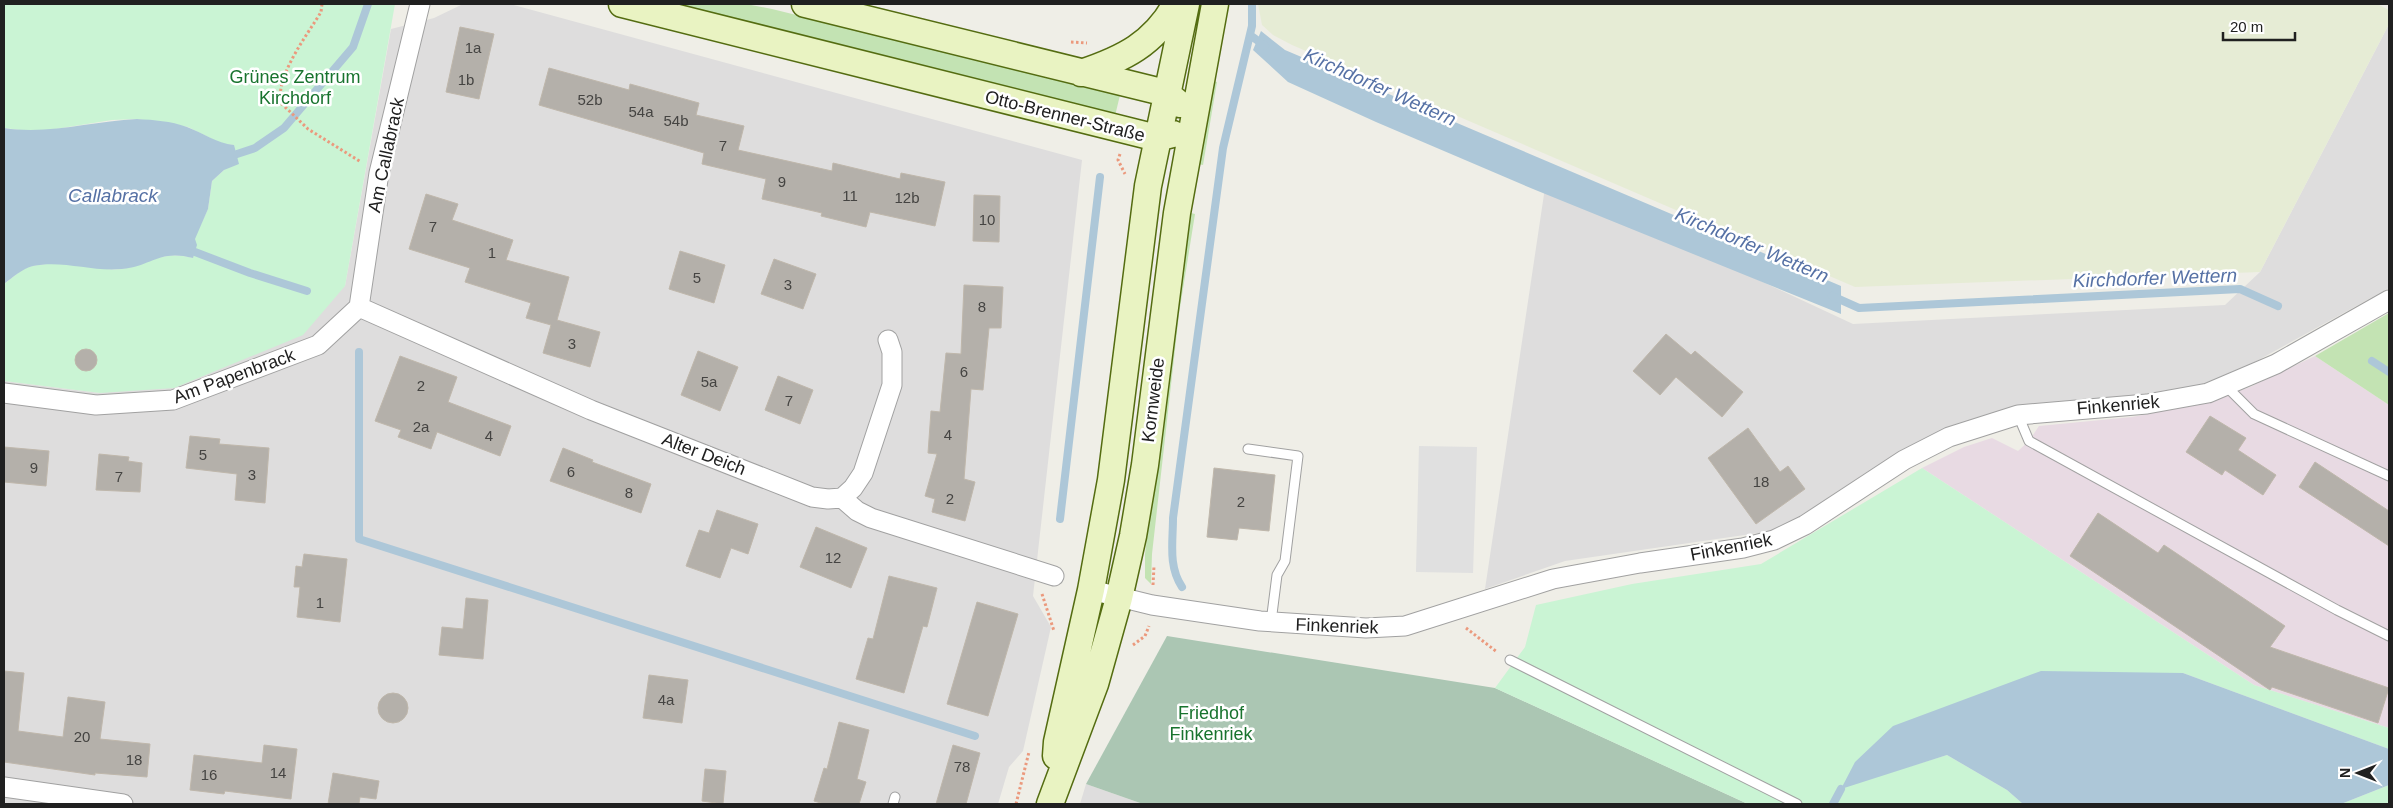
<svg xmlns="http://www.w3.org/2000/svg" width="2393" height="808" viewBox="0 0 2393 808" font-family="Arial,sans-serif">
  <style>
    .residential { fill: #dedddd }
    .industrial { fill: #e8dae3 }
    .farmland { fill: #e6ecd5 }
    .grass { fill: #c3e3b3 }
    .cemetery { fill: #abc6b3 }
    .park { fill: #caf4d4 }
    .parking { fill: #e0e0e0 }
    .water { fill: #adc7d8 }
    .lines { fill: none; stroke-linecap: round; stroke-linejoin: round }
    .stream { stroke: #adc7d8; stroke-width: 8 }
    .building { fill: #b4b0aa; stroke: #bfb7ab }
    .lane-casing { stroke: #a1a1a1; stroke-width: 11 }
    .street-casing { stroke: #a1a1a1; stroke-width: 21 }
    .secondary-casing { stroke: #546c11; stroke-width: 29 }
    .path { stroke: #eb997d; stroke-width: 3; stroke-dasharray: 2.5 2.5; stroke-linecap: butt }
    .lane { stroke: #fff; stroke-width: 9 }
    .street { stroke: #fff; stroke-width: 19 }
    .secondary { stroke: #e9f3c2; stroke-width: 26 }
    .labels { text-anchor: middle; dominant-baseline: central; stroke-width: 5; stroke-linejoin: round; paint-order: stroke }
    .number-label { font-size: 15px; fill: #454442 }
    .park-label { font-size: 18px; fill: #18732e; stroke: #fff }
    .street-label { font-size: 18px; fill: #202020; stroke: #fff }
    .water-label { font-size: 19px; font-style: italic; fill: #5671a5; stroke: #fff }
  </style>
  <rect width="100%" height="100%" fill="#efeee7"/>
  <path class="residential" d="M463,4H510L1082,160L1033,596L1051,627L1023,751L1009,767L998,804H4V381L100,393L345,286L391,29L434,18Z
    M2389,24V288L2242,369L2202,385L2129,396L2030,405L1953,428L1867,472L1779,530L1565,561L1485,589L1546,181L1853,324L2225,305L2260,272Z
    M1086,784L1143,804H1080Z"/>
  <path class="industrial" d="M2315,356L2389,405V728L2254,685L1922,468L1964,447L1992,438L2018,451L2029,441L2039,426L2132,417L2206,403L2250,387Z"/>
  <path class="farmland" d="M1258,4H2377L2389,10V24L2260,272L1855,287L1292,45L1273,35L1262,25Z"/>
  <path class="grass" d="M670,4H746L772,9L1120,95L1115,116Z
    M1213,81L1217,82L1203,165L1198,164Z
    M1191,213L1195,214L1179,314L1152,554L1151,584L1145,578V554L1175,314Z
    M2389,313V405L2315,356Z"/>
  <path class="cemetery" d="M1167,636L1495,688L1748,804H1143L1086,784Z"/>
  <path class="park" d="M4,4H395L345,286L303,335L174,388L100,393L4,381V284C11,279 18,272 26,268C39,263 62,263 76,264C91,266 106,271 122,269C151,264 160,250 193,258L194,239L208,209L212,181L224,170L234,145L222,144L188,127L137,119L112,120L37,132L4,128Z
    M1922,468L2254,685L2389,728V749L2183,673L1908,767L1947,755L2007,790L2023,804H1748L1495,688L1525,647L1536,605L1632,584L1761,564Z
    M2389,785V804H2341Z"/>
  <path class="parking" d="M1419,446L1477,447L1473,573L1416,572Z"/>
  <path class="water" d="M1261,31L1285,50L1841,286V314L1533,189L1376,122L1288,82L1253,50Z
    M137,119C155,120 170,121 187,127C203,133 216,143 234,145L239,164L224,170L212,181L208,209L195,239L197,245L193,258C159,249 152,266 122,269C92,272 63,260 33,266C22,269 13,277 4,284V128C49,135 92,121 137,119Z
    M2041,671L2183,673L2389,749V785L2341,804H2023L2007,790L1947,755L1841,789L1855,762L1893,726Z"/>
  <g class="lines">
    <path class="stream" d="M1250,35L1265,46
      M237,154L255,148L284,128L353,47L368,4
      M195,252L250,273L307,291
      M1832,296L1859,308L2240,289L2278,306
      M359,352V539L975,736
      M2372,361L2389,372
      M1060,519L1100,177
      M1182,587C1168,566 1173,542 1173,518L1223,148L1252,26V4
      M1833,804L1841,789"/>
  </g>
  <path class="building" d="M460,27L494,34L479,99L446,92Z
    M549,68L629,90L630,84L699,103L696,115L744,126L738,150L832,171L833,163L900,179L901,173L945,182L935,226L870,212L866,227L821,216L822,213L762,199L766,179L702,164L704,153L539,105Z
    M426,194L458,204L452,220L513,240L506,260L569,277L557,320L600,332L590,367L543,353L551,325L526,318L531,303L465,282L470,268L409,249Z
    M974,195L1000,196L999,242L973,241Z
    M680,251L725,265L714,303L669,289Z
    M774,259L816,274L803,309L761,294Z
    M964,285L1003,287L1001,328H989L983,390L971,389L964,479L975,482L965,521L932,512L935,499L925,496L937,454L928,453L931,411L940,412L946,353L961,354Z
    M1666,334L1691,355L1695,351L1743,392L1722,417L1676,377L1660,395L1633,371Z
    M75 360a11 11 0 1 1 22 0a11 11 0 1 1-22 0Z
    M698,351L738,367L720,411L681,395Z
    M400,356L457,377L448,402L511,426L500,456L437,432L431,449L398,437L401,430L375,421Z
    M778,376L813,390L800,424L765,410Z
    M2210,416L2246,438L2238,450L2276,475L2263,495L2225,470L2222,475L2186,452Z
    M1748,428L1780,472L1788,466L1805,489L1756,524L1708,458Z
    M190,436L220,439L219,444L269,448L265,503L235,500L237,474L186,468Z
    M4,447L49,451L46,486L4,482Z
    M563,448L593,460L592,462L651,484L641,513L550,481Z
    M99,454L129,457L128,461L142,463L140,492L96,490Z
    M2315,462L2389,511V546L2299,487Z
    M1214,468L1275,475L1269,531L1239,528L1237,540L1207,537Z
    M717,510L758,524L748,554L731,548L720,578L686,566L699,530L709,533Z
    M2098,513L2158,553L2164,545L2285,626L2270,647L2389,688L2378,723L2272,687L2270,690L2070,556Z
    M816,527L867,548L851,588L800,567Z
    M304,554L347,559L340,622L297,617L300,587H294L296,566L302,567Z
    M889,576L937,588L927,627L923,626L904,693L856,679L868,638L873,639Z
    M466,598L488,600L483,659L439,655L442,627L463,629Z
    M977,602L1018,614L988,716L947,704Z
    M4,671L24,673L18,731L63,737L68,697L105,702L100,739L150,744L147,777L95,773V775L4,762Z
    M649,675L688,680L682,723L643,718Z
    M378 708a15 15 0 1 1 30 0a15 15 0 1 1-30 0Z
    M839,722L869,730L857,779L866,782L859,804H824L814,801L824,768L827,769Z
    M264,745L297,749L291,799L225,791L224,794L190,790L194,755L262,763Z
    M953,745L980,753L966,804H936Z
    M705,769L726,771L723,804L702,801Z
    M333,773L379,781L376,799L360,797L359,804H328Z"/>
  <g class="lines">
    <g class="lane-casing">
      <path id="lane" d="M2226,386L2254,414L2389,476
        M2018,415L2029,441L2337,610L2389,636
        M1248,449L1298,456L1285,561L1277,575L1271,622
        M1510,660L1797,804
        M893,804L895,797"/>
    </g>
    <g class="street-casing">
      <path id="street" d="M359,307L591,410L812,497L828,499L842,498L857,511L871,518L1054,576
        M359,307L379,173L420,4
        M4,393L96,405L173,400L318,345L359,307
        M842,498L853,488L863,473L892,385V352L888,340
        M1091,590L1152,605L1260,621L1366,628L1405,626L1553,579L1640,563L1743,548L1774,540L1805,525L1904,460L1949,437L2018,415L2147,404L2208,393L2276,364L2389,300
        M4,787L123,804"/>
    </g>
    <g class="secondary-casing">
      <path id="secondary" d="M622,4L1157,138L1173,134
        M805,4L1166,93L1179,104
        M1081,73C1123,59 1154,44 1176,4
        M1056,756L1057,742L1091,590L1111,480L1148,186L1186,4
        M1050,804L1095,684L1119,598L1133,536L1145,465L1177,213L1215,4"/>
    </g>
    <path class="path" d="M322,4L321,12C308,34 275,76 281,103L308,129L361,162
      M1071,42L1087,43
      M1120,154L1118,160L1125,174
      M1153,585L1154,566
      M1042,594L1054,631
      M1466,628L1497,652
      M1133,645L1145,636L1149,626
      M1016,804L1029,752"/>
    <use href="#lane" class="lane"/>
    <use href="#street" class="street"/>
    <use href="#secondary" class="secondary"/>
  </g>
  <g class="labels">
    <g class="number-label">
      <text x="473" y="47">1a</text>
      <text x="466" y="79">1b</text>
      <text x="590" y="99">52b</text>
      <text x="641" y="111">54a</text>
      <text x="676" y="120">54b</text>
      <text x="723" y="145">7</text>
      <text x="782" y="181">9</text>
      <text x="850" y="195">11</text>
      <text x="907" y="197">12b</text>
      <text x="987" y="219">10</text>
      <text x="433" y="226">7</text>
      <text x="492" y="252">1</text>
      <text x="697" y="277">5</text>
      <text x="788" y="284">3</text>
      <text x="982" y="306">8</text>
      <text x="572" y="343">3</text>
      <text x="964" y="371">6</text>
      <text x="709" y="381">5a</text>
      <text x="421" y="385">2</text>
      <text x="789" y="400">7</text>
      <text x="421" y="426">2a</text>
      <text x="948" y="434">4</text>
      <text x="489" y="435">4</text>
      <text x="203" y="454">5</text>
      <text x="34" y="467">9</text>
      <text x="571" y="471">6</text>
      <text x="252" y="474">3</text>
      <text x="119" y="476">7</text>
      <text x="1761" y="481">18</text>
      <text x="629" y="492">8</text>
      <text x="950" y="498">2</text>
      <text x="1241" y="501">2</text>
      <text x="833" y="557">12</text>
      <text x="320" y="602">1</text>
      <text x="666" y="699">4a</text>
      <text x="82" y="736">20</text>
      <text x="134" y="759">18</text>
      <text x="962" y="766">78</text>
      <text x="278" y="772">14</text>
      <text x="209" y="774">16</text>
    </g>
    <g class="park-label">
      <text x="295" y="77">Grünes Zentrum<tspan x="295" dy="21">Kirchdorf</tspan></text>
      <text x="1211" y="713">Friedhof<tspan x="1211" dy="21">Finkenriek</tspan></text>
    </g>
    <g class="street-label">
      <text transform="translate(1065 116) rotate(14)">Otto-Brenner-Straße</text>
      <text transform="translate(386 155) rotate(-78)">Am Callabrack</text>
      <text transform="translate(234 376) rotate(-20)">Am Papenbrack</text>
      <text transform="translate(1153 400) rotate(-83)">Kornweide</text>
      <text transform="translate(2118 405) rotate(-5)">Finkenriek</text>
      <text transform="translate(704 454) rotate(21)">Alter Deich</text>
      <text transform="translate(1731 547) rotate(-11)">Finkenriek</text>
      <text transform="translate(1337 626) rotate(2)">Finkenriek</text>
    </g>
    <g class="water-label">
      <text transform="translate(1380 87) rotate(24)">Kirchdorfer Wettern</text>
      <text x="113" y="195">Callabrack</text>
      <text transform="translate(1752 245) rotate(23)">Kirchdorfer Wettern</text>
      <text transform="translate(2155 278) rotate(-2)">Kirchdorfer Wettern</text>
    </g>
  </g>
  <rect width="2393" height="808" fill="none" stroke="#202020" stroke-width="10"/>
  <g transform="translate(2358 773) rotate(270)" stroke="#ffffff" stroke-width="4" paint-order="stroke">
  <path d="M0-4L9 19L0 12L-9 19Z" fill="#202020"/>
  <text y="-8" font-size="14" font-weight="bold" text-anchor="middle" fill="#202020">N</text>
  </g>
  <path d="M2223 32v8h72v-8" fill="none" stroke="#202020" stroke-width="2.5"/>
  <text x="2230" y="32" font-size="15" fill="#202020" stroke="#ffffff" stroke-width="4" paint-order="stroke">20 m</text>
</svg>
